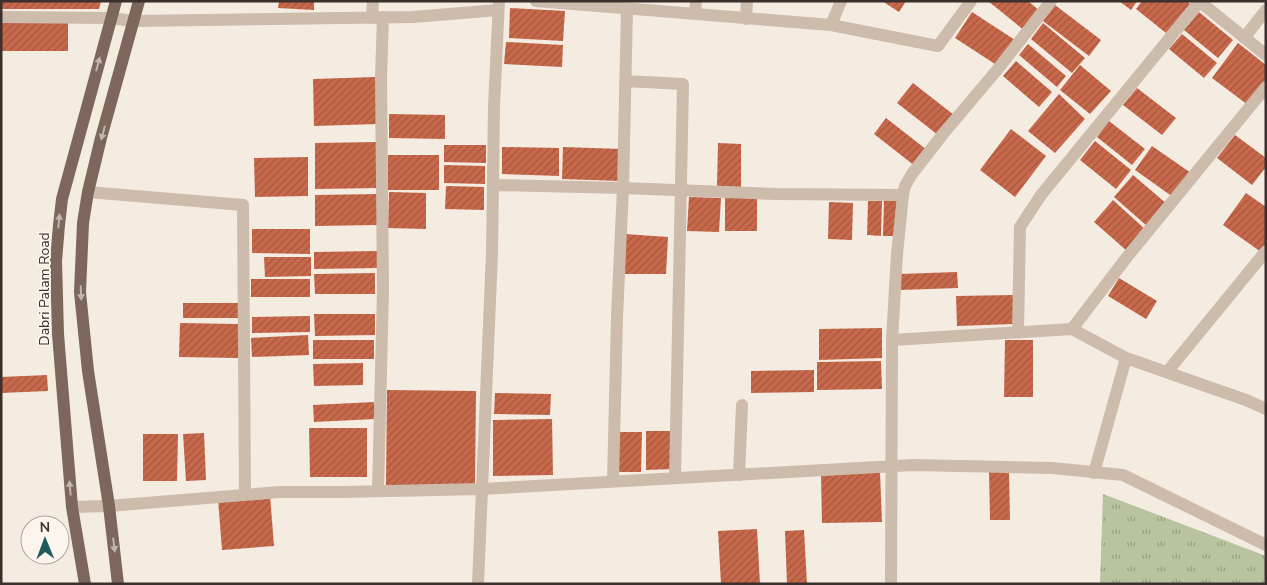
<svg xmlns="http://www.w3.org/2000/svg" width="1267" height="585" viewBox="0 0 1267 585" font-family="'Nunito Sans',sans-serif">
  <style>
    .park { fill: url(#park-tufts) }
    .building { fill: url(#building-hatch) }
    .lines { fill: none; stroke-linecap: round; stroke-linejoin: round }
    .street { stroke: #cdbbac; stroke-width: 12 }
    .primary { stroke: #7d675c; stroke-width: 12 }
    .oneway { fill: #c2b5ac }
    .labels { text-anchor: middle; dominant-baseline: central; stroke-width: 4; stroke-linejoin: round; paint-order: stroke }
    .street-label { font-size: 14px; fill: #3b302b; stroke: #fbf5ee }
  </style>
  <defs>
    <pattern id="park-tufts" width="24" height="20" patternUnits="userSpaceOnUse" patternTransform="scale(1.25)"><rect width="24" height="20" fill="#b8c4a0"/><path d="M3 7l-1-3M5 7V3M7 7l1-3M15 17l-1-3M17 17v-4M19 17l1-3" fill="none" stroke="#97a083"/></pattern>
    <pattern id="building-hatch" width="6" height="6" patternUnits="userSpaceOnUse" patternTransform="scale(1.25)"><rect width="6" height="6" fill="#c8694b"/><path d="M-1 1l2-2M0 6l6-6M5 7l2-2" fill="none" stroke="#a4573f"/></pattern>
  </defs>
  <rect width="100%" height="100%" fill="#f4ebe1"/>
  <path class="park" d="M1103,494L1266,556V584H1100Z"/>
  <path class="building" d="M1,1H101L99,9H1Z
    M279,1H314V10L278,8Z
    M882,1H906L899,12Z
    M988,1H1028L1041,12L1025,31Z
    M1119,1H1137L1131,10Z
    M1142,1H1187L1190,4L1166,33L1136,9Z
    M1055,5L1101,40L1089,56L1043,21Z
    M510,8L565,11L563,41L509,38Z
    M972,12L1015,40L998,66L955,38Z
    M1199,12L1233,40L1218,58L1184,30Z
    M1,23H68V51H1Z
    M1043,23L1085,58L1072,73L1031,39Z
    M1182,34L1217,63L1204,78L1169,49Z
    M506,42L563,45L562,67L504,64Z
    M1238,43L1266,65V82L1248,105L1212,78Z
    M1028,44L1066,76L1057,87L1019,55Z
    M1016,61L1052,92L1039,107L1003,76Z
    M1080,65L1111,91L1090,114L1060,90Z
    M376,77L378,124L314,126L313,79Z
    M913,83L954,115L938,135L897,103Z
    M1137,88L1176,118L1162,135L1123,105Z
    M1059,94L1085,119L1055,153L1028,131Z
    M389,114L445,115V139L389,138Z
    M886,118L927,150L915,166L874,134Z
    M1109,121L1145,149L1132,165L1097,137Z
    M1011,129L1046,156L1015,197L980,170Z
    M1235,135L1266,158V167L1252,185L1217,158Z
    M1095,141L1131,170L1116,189L1080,160Z
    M377,142L378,188L315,189V143Z
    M718,143L741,144V187L717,186Z
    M444,145H486V163L444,162Z
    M1152,146L1191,173L1173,197L1135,170Z
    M502,147L559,148V176L502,174Z
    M563,147L622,149L621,181L562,179Z
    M388,155H439V190H388Z
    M308,157V196L255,197L254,158Z
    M444,165L485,166V184L444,183Z
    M1133,175L1167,204L1147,226L1114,197Z
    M446,186L484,187V210L445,209Z
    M389,192L426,193V229L388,228Z
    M725,193L757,194V231H725Z
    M1246,193L1266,207V244L1261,252L1223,225Z
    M378,194V225L315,226V195Z
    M689,197L721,198L719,232L687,231Z
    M884,200L897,201V236H883Z
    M1113,200L1146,230L1127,251L1094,222Z
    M868,201H882L881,236L867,235Z
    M829,202L853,203L852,240L828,239Z
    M252,229H310V254L252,253Z
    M625,234L668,237L666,274H624Z
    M377,251L378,268L314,269V252Z
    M264,257H311V276L265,277Z
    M957,272L958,288L900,290L899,274Z
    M375,273V294H315L314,274Z
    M1119,278L1157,301L1146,319L1108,296Z
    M251,279H310V297H251Z
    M1013,295L1014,324L957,326L956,296Z
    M183,303H242V318H183Z
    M314,314H375V335L315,336Z
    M310,316V332L252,333V317Z
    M180,323L238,324V358L179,357Z
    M882,328V358L819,360V329Z
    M308,335L309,355L252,357L251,338Z
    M313,340H374V359H313Z
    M1005,340H1033V397H1004Z
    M881,361L882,389L817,390V362Z
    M363,363V385L314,386L313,364Z
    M814,370V392L751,393V371Z
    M47,375L48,391L1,393V377Z
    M387,390L476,391L475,485H386Z
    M495,393L551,394L550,415L494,414Z
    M374,402L375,419L314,422L313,405Z
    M552,419L553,475L493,476V420Z
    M309,428H367V477H310Z
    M646,431H674V469L646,470Z
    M618,432H642L641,472H618Z
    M204,433L206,480L186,481L183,434Z
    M143,434H178L177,481H143Z
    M989,471H1009L1010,520H990Z
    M880,472L882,522L822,523L821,474Z
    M270,495L274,546L222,550L218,499Z
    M757,529L760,584H721L718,531Z
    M804,530L807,584H787L785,531Z"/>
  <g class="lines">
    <path class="street" d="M536,1L831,25L938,46L971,1
      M1199,1L1266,55
      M695,14L696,1
      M1,17L110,18L134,21L413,17L498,10
      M372,18L373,1
      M746,19L747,1
      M831,25L841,1
      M1244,38L1266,10
      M625,81L683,84L675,478
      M493,185L623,188L777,194L903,195
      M88,192L243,205L245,495
      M1072,329L1127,257L1266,87
      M1018,332L1020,227L1041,195L1200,1
      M892,340L1072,329L1126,358L1246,400L1266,409
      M1167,372L1266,251
      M1094,473L1126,358
      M739,475L742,405
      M613,481L617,317L623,188L627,9
      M378,491L383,290L381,77L383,17
      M72,507L109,506L280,492H342L481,489L913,465L1052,468L1123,475L1266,545
      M478,584L492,253L494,106L499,1
      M891,584L892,340L897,254L903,195L905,186L912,174L943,134L997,70L1051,1"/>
    <path class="primary" d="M85,584L72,507L58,334L56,261L59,225L62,199L116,1
      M118,584L109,506L88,371L80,292L83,223L88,192L101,138L139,1"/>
  </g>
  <defs><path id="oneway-solid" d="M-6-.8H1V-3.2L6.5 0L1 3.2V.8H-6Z" transform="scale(1.25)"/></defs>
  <g class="oneway">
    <use href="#oneway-solid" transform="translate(98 64) rotate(-75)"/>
    <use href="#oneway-solid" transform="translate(103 133) rotate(105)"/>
    <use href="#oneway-solid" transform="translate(59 221) rotate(-84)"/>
    <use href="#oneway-solid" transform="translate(81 293) rotate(88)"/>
    <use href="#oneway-solid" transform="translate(70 488) rotate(-95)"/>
    <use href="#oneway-solid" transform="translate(114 545) rotate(83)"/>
  </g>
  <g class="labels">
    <g class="street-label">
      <text transform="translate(44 289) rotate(-90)">Dabri Palam Road</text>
    </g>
  </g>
  <rect width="1267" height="585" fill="none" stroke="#3b302b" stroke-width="5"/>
  <g transform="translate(45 540) rotate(359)"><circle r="24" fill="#fbf5ee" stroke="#aea6a0"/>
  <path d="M0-4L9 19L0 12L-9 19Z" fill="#1f5a5e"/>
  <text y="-8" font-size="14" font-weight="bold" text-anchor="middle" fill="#3b302b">N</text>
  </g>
</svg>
